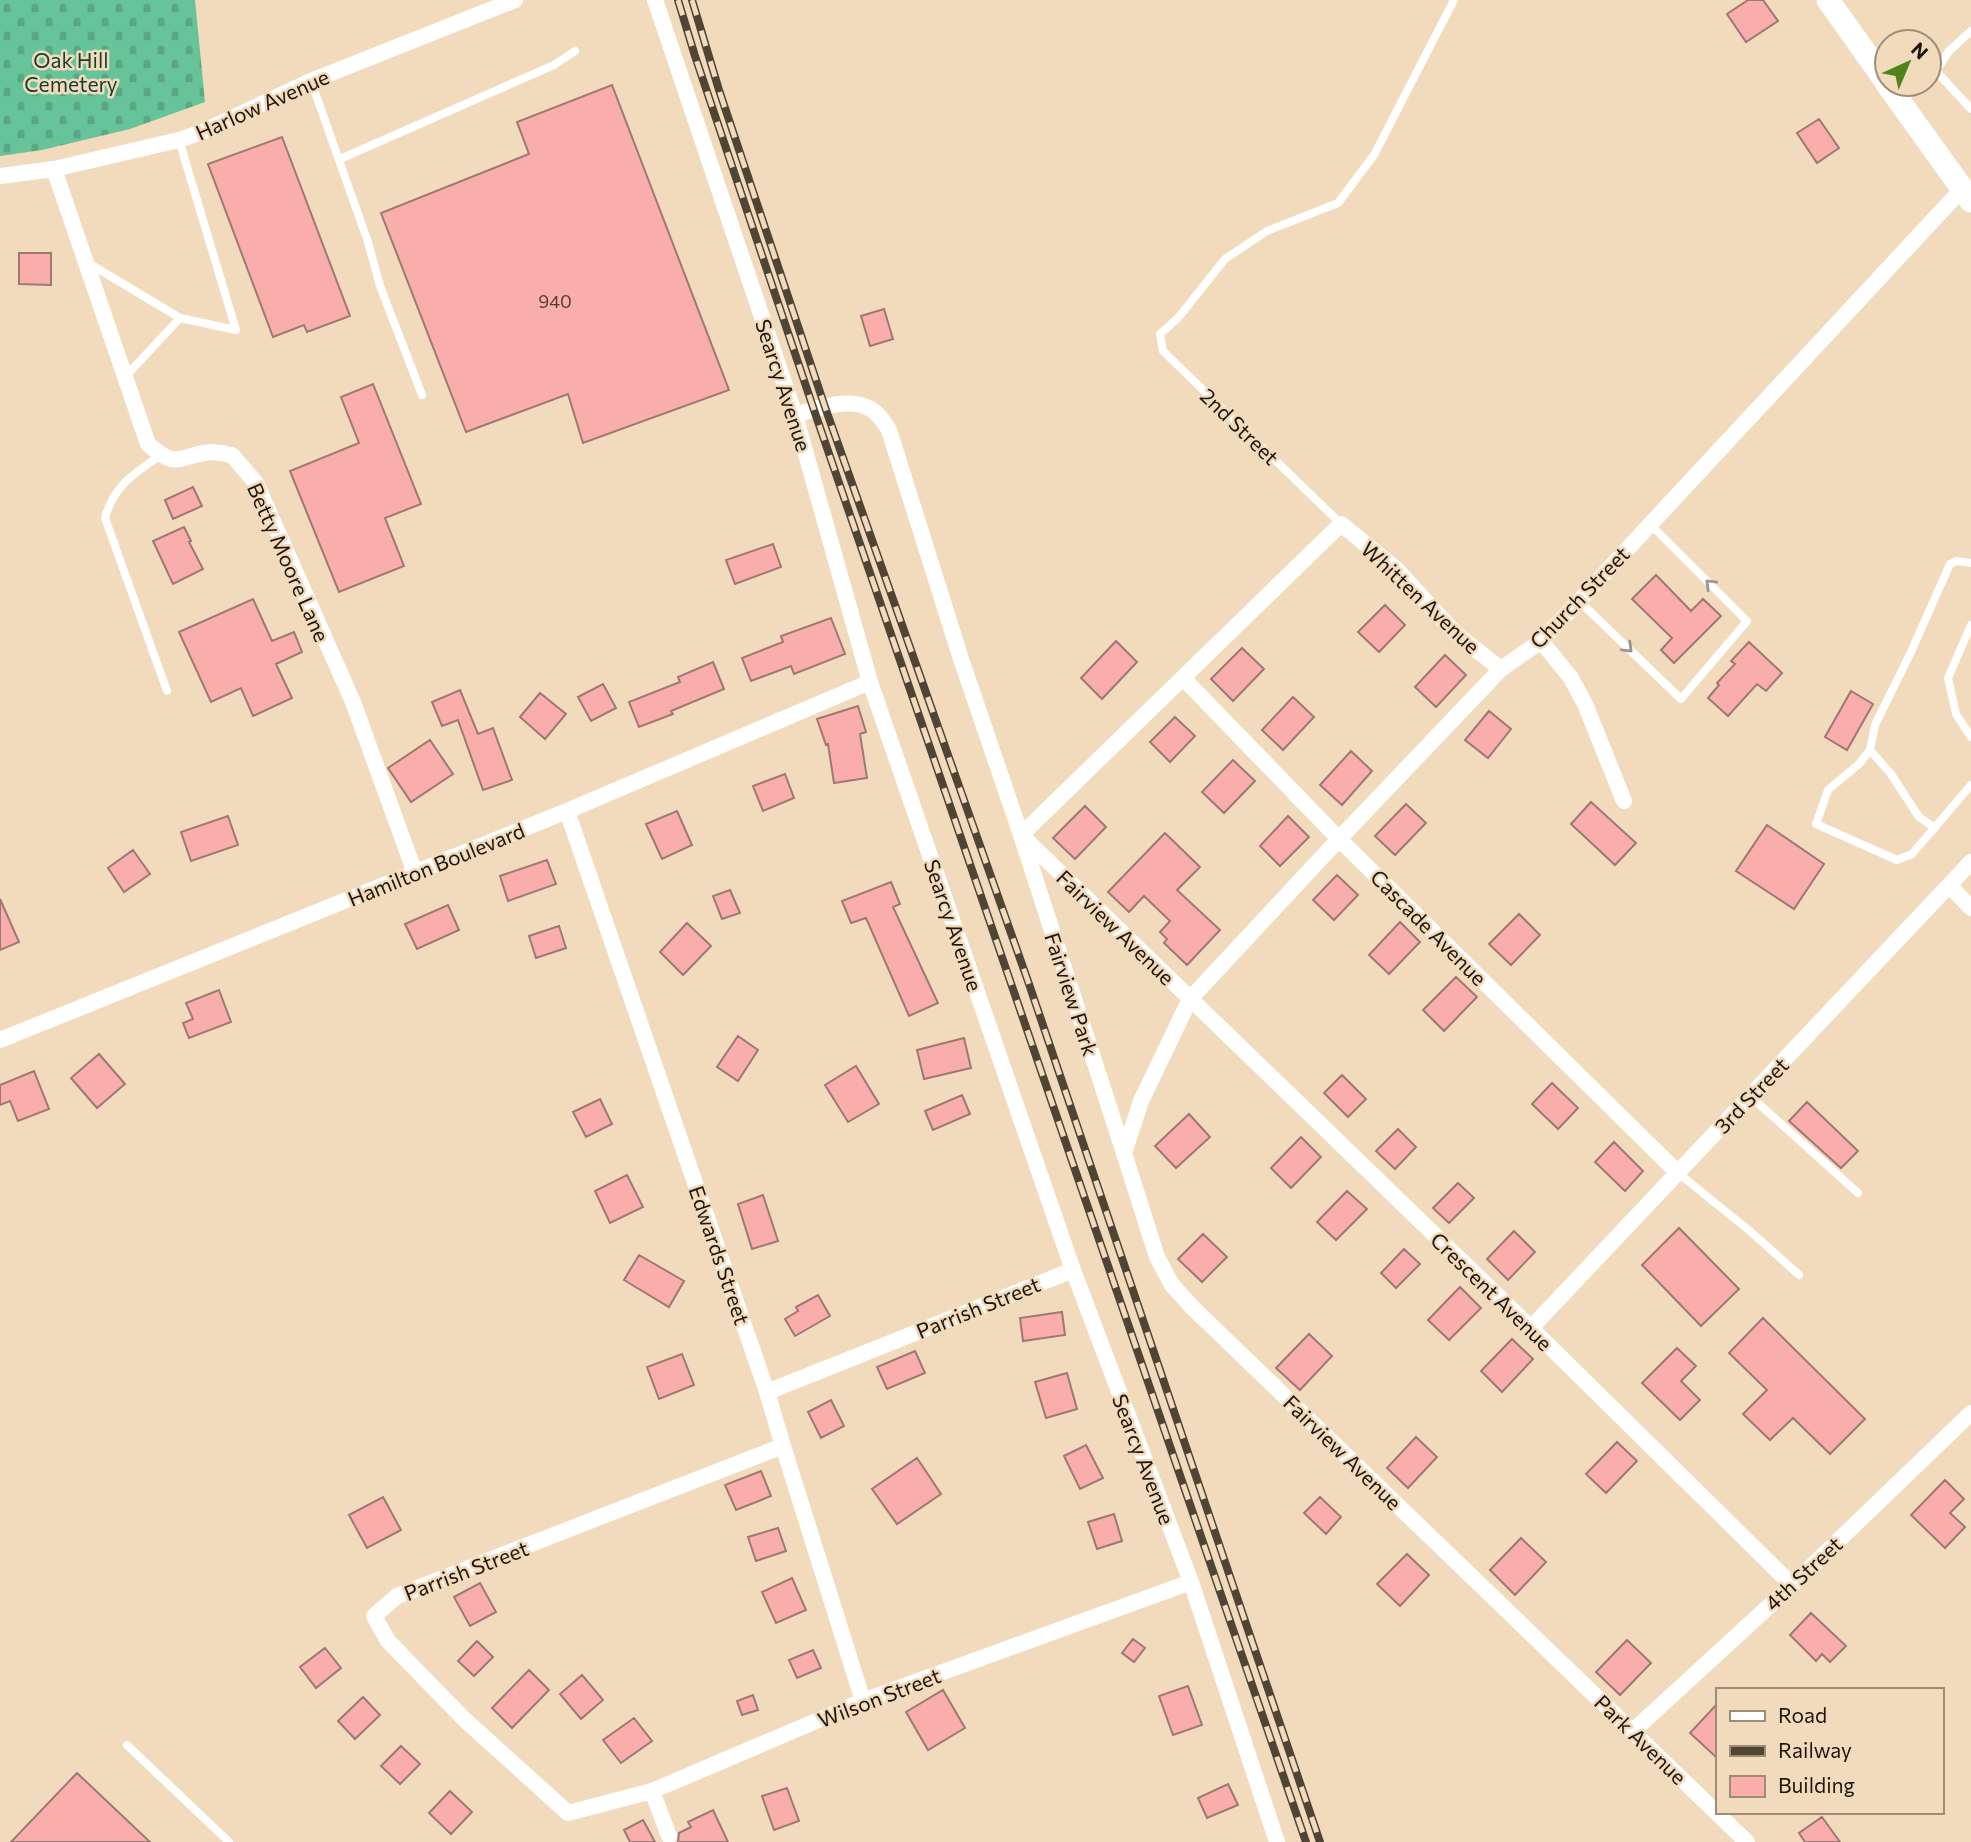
<svg xmlns="http://www.w3.org/2000/svg" width="1971" height="1842" viewBox="0 0 1971 1842" font-family="Commissioner,sans-serif">
  <style>
    .cemetery { fill: url(#cemetery-stones) }
    .building { fill: #f9aeab; stroke: #9e7876; stroke-width: 2 }
    .lines { fill: none; stroke-linecap: round; stroke-linejoin: round }
    .lane { stroke: #fff; stroke-width: 8 }
    .street { stroke: #fff; stroke-width: 16 }
    .secondary { stroke: #fff; stroke-width: 23 }
    .rail-casing { stroke: #504435; stroke-width: 8 }
    .rail { stroke: #f2dbbd; stroke-width: 5; stroke-dasharray: 16; stroke-linecap: butt }
    .oneway { stroke: #9a9691 }
    .labels { text-anchor: middle; dominant-baseline: central; stroke-width: 5; stroke-linejoin: round; paint-order: stroke }
    .number-label { font-size: 18px; fill: #553c33 }
    .park-label { font-size: 21px; fill: #143e2c; stroke: #f2dbbd }
    .street-label { font-size: 21px; fill: #1e160b; stroke: #f2dbbd }
  </style>
  <defs>
    <pattern id="cemetery-stones" width="16" height="16" patternUnits="userSpaceOnUse" patternTransform="scale(1.75)"><rect width="16" height="16" fill="#67c49a"/><path d="M2 7V4a2 2 0 0 1 4 0v3zM10 15v-3a2 2 0 0 1 4 0v3z" fill="#59a883"/></pattern>
  </defs>
  <rect width="100%" height="100%" fill="#f2dbbd"/>
  <path class="cemetery" d="M0,0H195L205,102L130,129L42,150L0,156Z"/>
  <path class="building" d="M1748,0H1763L1778,21L1746,42L1727,14Z
    M612,85L729,390L583,443L568,394L466,432L381,213L529,154L517,122Z
    M1819,119L1839,148L1817,163L1797,133Z
    M282,137L350,316L307,332L304,325L273,337L208,164Z
    M19,253H51V285L19,284Z
    M884,309L893,339L870,346L861,316Z
    M373,384L421,504L385,518L404,566L339,592L290,471L359,443L341,397Z
    M193,487L202,506L173,519L165,500Z
    M184,527L191,541L189,542L203,569L173,584L153,541Z
    M773,544L781,567L735,584L726,560Z
    M1656,575L1691,611L1703,599L1721,616L1674,663L1661,650L1672,638L1632,599Z
    M253,599L272,641L294,632L302,652L276,664L292,698L253,716L241,688L211,702L179,632Z
    M1385,605L1405,625L1379,652L1358,632Z
    M831,618L845,654L794,674L791,666L751,681L742,658L783,642L781,636Z
    M1116,641L1137,662L1102,699L1081,678Z
    M1749,642L1782,673L1766,691L1757,684L1728,716L1708,698L1719,685L1717,683L1735,664L1731,661Z
    M1242,648L1264,669L1233,701L1211,679Z
    M1445,655L1466,675L1436,707L1415,687Z
    M713,662L724,689L671,711L673,714L639,727L629,702L680,682L678,677Z
    M603,684L616,708L591,721L578,697Z
    M460,690L478,734L493,728L512,780L483,790L458,720L442,726L432,702Z
    M1851,691L1873,704L1847,750L1825,737Z
    M540,693L566,714L545,739L520,717Z
    M1293,697L1314,717L1283,750L1262,730Z
    M858,706L866,732L860,734L867,778L834,783L828,744L826,745L817,719Z
    M1489,711L1511,729L1488,758L1465,740Z
    M1175,717L1195,736L1170,762L1150,742Z
    M430,740L453,774L411,802L388,768Z
    M1351,751L1372,771L1342,805L1320,785Z
    M1233,760L1255,781L1224,813L1202,792Z
    M785,774L794,798L763,811L753,786Z
    M1591,802L1636,843L1615,865L1571,824Z
    M1406,804L1426,823L1395,855L1375,836Z
    M1085,806L1106,827L1075,859L1053,838Z
    M677,811L692,845L662,859L646,824Z
    M228,816L238,845L191,861L181,832Z
    M1288,816L1309,837L1280,866L1260,846Z
    M1767,825L1824,864L1794,909L1736,871Z
    M1165,833L1200,867L1177,890L1220,930L1187,965L1164,943L1167,939L1160,932L1170,921L1144,896L1129,912L1108,892Z
    M133,850L150,874L124,892L108,868Z
    M547,860L556,884L508,901L500,876Z
    M1337,875L1358,895L1334,920L1313,900Z
    M891,882L900,904L893,907L938,1003L909,1016L866,918L851,923L842,901Z
    M730,890L740,913L722,919L713,896Z
    M0,899L19,942L0,950Z
    M448,905L459,930L417,949L405,924Z
    M1519,914L1540,935L1511,965L1489,944Z
    M1400,922L1420,942L1389,974L1369,955Z
    M687,923L711,946L683,975L660,952Z
    M559,926L566,948L536,958L529,936Z
    M1456,977L1477,997L1444,1031L1423,1010Z
    M219,990L231,1022L189,1038L183,1023L193,1019L186,1003Z
    M738,1036L758,1050L738,1081L717,1067Z
    M964,1038L971,1068L924,1079L917,1050Z
    M99,1054L125,1084L97,1108L71,1078Z
    M856,1066L879,1104L848,1122L825,1085Z
    M34,1071L49,1109L18,1121L10,1101L0,1105V1085Z
    M1342,1075L1366,1099L1348,1117L1324,1093Z
    M1552,1083L1578,1108L1558,1129L1532,1104Z
    M962,1095L970,1114L933,1130L925,1111Z
    M600,1099L612,1124L586,1137L573,1112Z
    M1807,1102L1858,1151L1841,1168L1789,1121Z
    M1189,1114L1210,1137L1176,1168L1155,1146Z
    M1398,1129L1416,1147L1395,1169L1376,1151Z
    M1301,1137L1321,1157L1291,1188L1271,1168Z
    M1614,1142L1643,1171L1625,1191L1595,1162Z
    M627,1175L643,1207L610,1223L595,1191Z
    M1458,1183L1474,1198L1449,1223L1433,1208Z
    M1347,1191L1367,1209L1336,1240L1317,1222Z
    M763,1195L778,1241L752,1249L738,1204Z
    M1679,1228L1739,1289L1701,1326L1642,1265Z
    M1514,1231L1535,1252L1508,1280L1487,1259Z
    M1203,1234L1227,1257L1202,1282L1178,1259Z
    M1404,1249L1420,1264L1396,1288L1381,1273Z
    M639,1255L684,1281L669,1307L624,1280Z
    M1460,1287L1481,1308L1449,1340L1428,1320Z
    M818,1295L830,1316L795,1336L785,1319L798,1311L796,1307Z
    M1062,1312L1065,1335L1023,1341L1020,1318Z
    M1763,1318L1865,1419L1830,1454L1793,1418L1770,1440L1743,1414L1767,1390L1729,1353Z
    M1309,1334L1332,1356L1300,1390L1276,1368Z
    M1512,1339L1533,1359L1502,1392L1481,1371Z
    M1677,1348L1696,1366L1681,1381L1700,1400L1680,1420L1642,1383Z
    M915,1351L925,1373L887,1389L877,1367Z
    M682,1354L694,1385L659,1399L647,1367Z
    M1067,1373L1077,1409L1046,1418L1035,1382Z
    M831,1400L844,1426L821,1438L808,1412Z
    M1416,1437L1437,1457L1408,1488L1387,1468Z
    M1617,1442L1637,1461L1606,1493L1586,1474Z
    M1086,1445L1103,1478L1080,1489L1064,1456Z
    M917,1458L941,1494L897,1524L872,1489Z
    M761,1471L771,1496L736,1510L725,1485Z
    M1945,1480L1964,1499L1950,1513L1965,1527L1945,1548L1911,1515Z
    M383,1497L401,1530L367,1548L349,1515Z
    M1320,1497L1341,1517L1326,1534L1304,1513Z
    M1114,1514L1122,1541L1097,1549L1088,1522Z
    M778,1528L786,1551L756,1561L748,1537Z
    M1521,1538L1546,1562L1515,1595L1490,1570Z
    M1407,1554L1429,1575L1400,1606L1377,1584Z
    M792,1578L806,1610L776,1623L762,1592Z
    M480,1583L496,1612L470,1626L454,1597Z
    M1811,1613L1846,1646L1830,1662L1822,1654L1816,1661L1790,1635Z
    M1133,1639L1145,1648L1134,1662L1122,1653Z
    M1627,1640L1651,1663L1620,1695L1596,1672Z
    M477,1641L493,1657L474,1676L458,1661Z
    M325,1648L341,1668L316,1688L300,1667Z
    M813,1650L821,1668L797,1678L789,1660Z
    M529,1670L549,1690L512,1728L492,1708Z
    M582,1675L603,1700L581,1719L560,1694Z
    M1188,1686L1202,1725L1173,1735L1159,1696Z
    M943,1690L965,1728L928,1750L906,1712Z
    M753,1695L758,1710L742,1715L737,1701Z
    M363,1697L380,1715L355,1739L338,1721Z
    M1717,1704V1758L1690,1733Z
    M634,1718L652,1741L621,1763L603,1740Z
    M401,1746L420,1764L400,1784L381,1766Z
    M77,1773L150,1842H11Z
    M1228,1784L1238,1805L1207,1818L1198,1798Z
    M787,1788L799,1821L774,1830L762,1796Z
    M450,1791L472,1812L451,1834L429,1813Z
    M713,1810L728,1842H678L679,1833L691,1827L688,1822Z
    M1822,1817L1840,1842H1805L1799,1833Z
    M643,1820L655,1842H630L624,1830Z"/>
  <g class="lines">
    <path class="lane" d="M1971,31L1949,51L1936,71L1971,109
      M311,81L368,242L380,286L422,395
      M340,159L554,65L575,51
      M90,264L180,318L236,330L179,140
      M125,377L180,318
      M161,455C134,474 114,485 105,518L167,691
      M1341,524L1163,351L1160,334L1178,318L1225,259L1267,231L1338,203L1374,155L1454,0
      M1971,563L1957,561L1950,564L1910,654L1875,725L1870,750L1859,764L1828,790L1816,824L1897,860L1912,854L1971,785
      M1579,601L1681,699L1747,621L1650,524
      M1971,625L1948,678L1956,714L1971,737
      M1870,750L1891,774L1919,817L1935,828
      M1750,1096L1858,1193
      M1677,1172L1751,1232L1799,1275
      M127,1745L229,1842"/>
    <path class="street" d="M655,0L795,415L870,682L1073,1270L1191,1582L1277,1842
      M54,169L148,444C177,470 178,456 210,452C217,452 225,454 232,455L256,483L353,702L415,873
      M0,176L54,169L179,140L202,132L311,81L515,0
      M795,415C817,409 849,396 871,409C879,414 884,422 889,430L961,659L1021,835L1531,1328L1792,1585
      M1541,641L1571,678L1585,704L1624,801
      M1183,678L1339,839L1677,1172
      M567,811L767,1392L783,1446L863,1701
      M1950,886L1971,908
      M0,1040L567,811L870,682
      M1124,1153L1021,835L1341,524L1396,569L1456,634L1501,669
      M1531,1328L1971,862
      M767,1392L1073,1270
      M783,1446L397,1596L374,1616L388,1641L464,1719L568,1813L652,1791L863,1701L1191,1582
      M1633,1731L1792,1585L1971,1413
      M652,1791L669,1836
      M1747,1842L1193,1308L1172,1285L1157,1257L1124,1153L1141,1101L1190,999L1339,839L1501,669L1541,641L1579,601L1962,189"/>
    <path class="secondary" d="M1828,0L1887,83
      M1887,84L1971,201"/>
    <g class="rail-casing">
      <path id="rail" d="M678,0L695,56L814,410L1306,1842
        M692,0L719,90L825,407L1029,984L1320,1842"/>
    </g>
    <use href="#rail" class="rail"/>
  </g>
  <defs><path id="oneway-chevron" d="M-2-3.5L2.5 0L-2 3.5" fill="none" stroke-width="1.6" stroke-linecap="round" stroke-linejoin="round" transform="scale(1.75)"/></defs>
  <g class="oneway">
    <use href="#oneway-chevron" transform="translate(1710 584) rotate(-135)"/>
    <use href="#oneway-chevron" transform="translate(1628 648) rotate(44)"/>
  </g>
  <g class="labels">
    <g class="number-label">
      <text x="555" y="301">940</text>
    </g>
    <g class="park-label">
      <text x="71" y="59">Oak Hill<tspan x="71" dy="24">Cemetery</tspan></text>
    </g>
    <g class="street-label">
      <text transform="translate(262 104) rotate(-24)">Harlow Avenue</text>
      <text transform="translate(784 385) rotate(72)">Searcy Avenue</text>
      <text transform="translate(1240 426) rotate(44)">2nd Street</text>
      <text transform="translate(289 562) rotate(66)">Betty Moore Lane</text>
      <text transform="translate(1421 597) rotate(43)">Whitten Avenue</text>
      <text transform="translate(1579 597) rotate(-46)">Church Street</text>
      <text transform="translate(436 864) rotate(-22)">Hamilton Boulevard</text>
      <text transform="translate(954 925) rotate(71)">Searcy Avenue</text>
      <text transform="translate(1116 927) rotate(44)">Fairview Avenue</text>
      <text transform="translate(1429 927) rotate(45)">Cascade Avenue</text>
      <text transform="translate(1072 994) rotate(72)">Fairview Park</text>
      <text transform="translate(1751 1095) rotate(-46)">3rd Street</text>
      <text transform="translate(720 1255) rotate(71)">Edwards Street</text>
      <text transform="translate(1492 1291) rotate(44)">Crescent Avenue</text>
      <text transform="translate(978 1307) rotate(-22)">Parrish Street</text>
      <text transform="translate(1343 1452) rotate(44)">Fairview Avenue</text>
      <text transform="translate(1144 1459) rotate(69)">Searcy Avenue</text>
      <text transform="translate(466 1570) rotate(-21)">Parrish Street</text>
      <text transform="translate(1803 1573) rotate(-43)">4th Street</text>
      <text transform="translate(879 1697) rotate(-21)">Wilson Street</text>
      <text transform="translate(1641 1739) rotate(44)">Park Avenue</text>
    </g>
  </g>
  <rect x="1716" y="1688" width="228" height="126" fill="#f2dbbd" stroke="#9d8c76" stroke-width="2"/>
  <rect x="1730" y="1711" width="35" height="10" fill="#ffffff" stroke="#9d8c76" stroke-width="2"/>
  <text x="1778" y="1723" font-size="21" fill="#1e160b">Road</text>
  <rect x="1730" y="1746" width="35" height="10" fill="#504435" stroke="#9d8c76" stroke-width="2"/>
  <text x="1778" y="1758" font-size="21" fill="#1e160b">Railway</text>
  <rect x="1730" y="1776" width="35" height="21" fill="#f9aeab" stroke="#9d8c76" stroke-width="2"/>
  <text x="1778" y="1793" font-size="21" fill="#1e160b">Building</text>
  <g transform="translate(1908 63) rotate(44)"><circle r="33" fill="#f2dbbd" stroke="#9d8c76" stroke-width="2"/>
  <path d="M0-5L12 26L0 18L-12 26Z" fill="#508319"/>
  <text y="-10" font-size="19" font-weight="bold" text-anchor="middle" fill="#1e160b">N</text>
  </g>
</svg>
